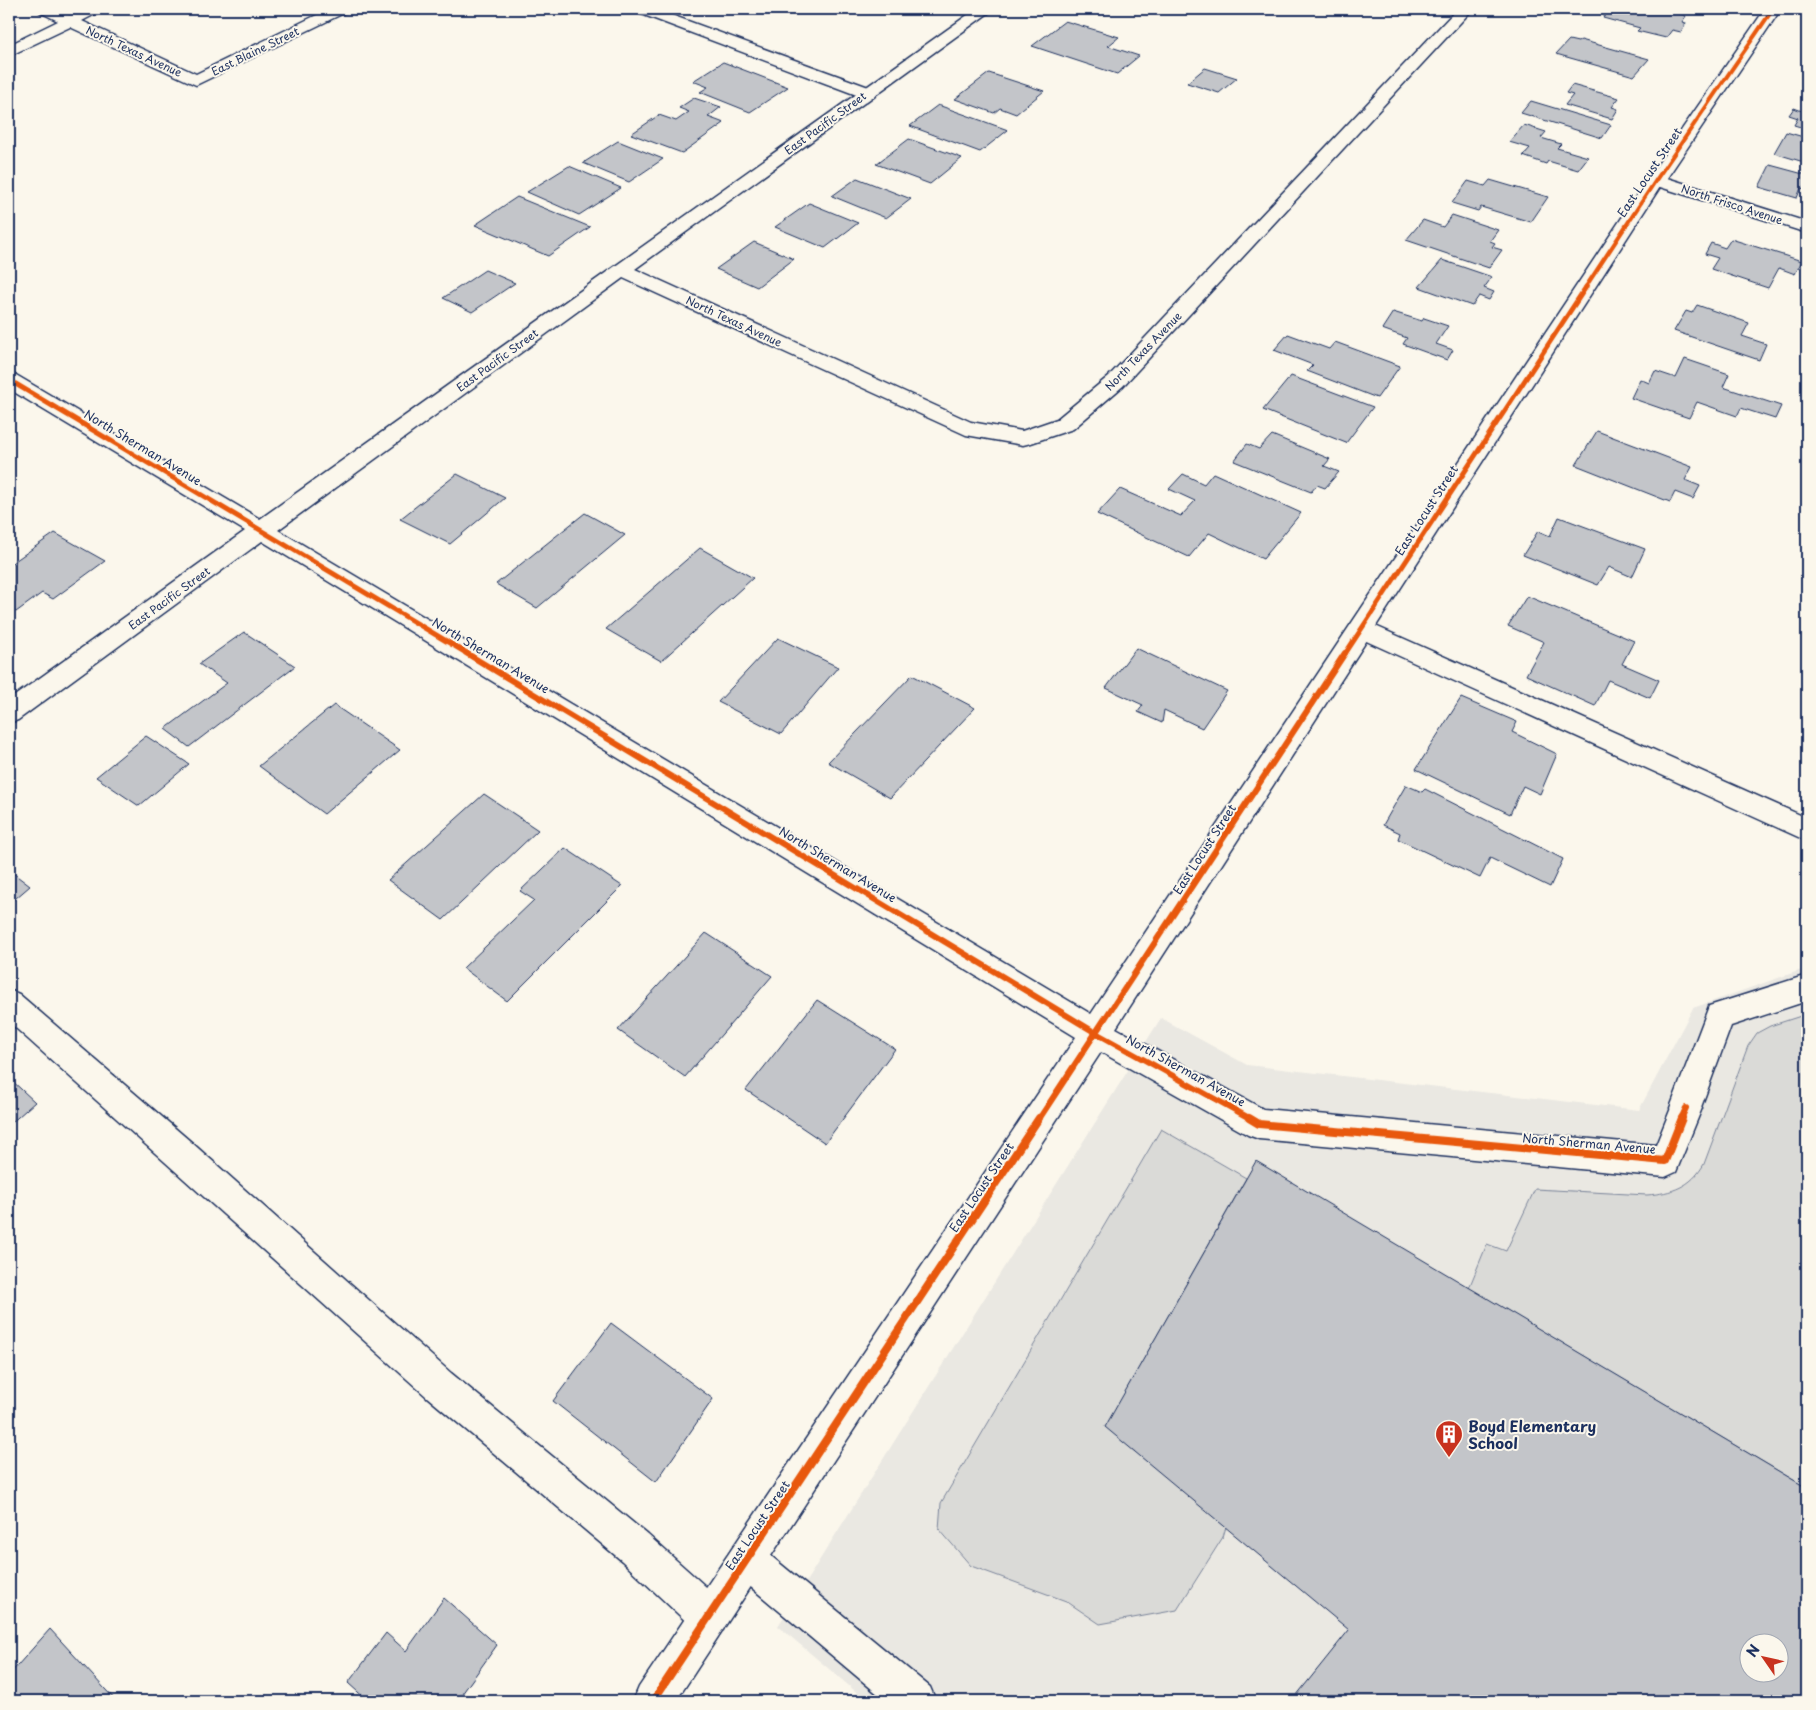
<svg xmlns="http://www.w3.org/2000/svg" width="1816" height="1710" viewBox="0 0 1816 1710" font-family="'Playpen Sans',sans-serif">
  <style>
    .built { fill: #eae8e2; fill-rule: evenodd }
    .green { fill: #dadad7; stroke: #7a849a }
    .building { fill: #c3c5c9; stroke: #1b2f5e; fill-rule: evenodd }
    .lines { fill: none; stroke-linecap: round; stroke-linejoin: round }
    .service-casing { stroke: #1b2f5e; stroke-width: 3 }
    .minor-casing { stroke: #1b2f5e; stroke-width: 3 }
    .service { fill: #fbf7ec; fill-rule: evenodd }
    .minor { fill: #fbf7ec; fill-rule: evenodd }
    .cycleway-far3-casing { stroke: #fbf7ec; stroke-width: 5.5 }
    .cycleway-far2-casing { stroke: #fbf7ec; stroke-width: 8 }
    .cycleway-far1-casing { stroke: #fbf7ec; stroke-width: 9 }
    .cycleway-casing { stroke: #fbf7ec; stroke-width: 11 }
    .cycleway-far3 { stroke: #e8590c; stroke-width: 4 }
    .cycleway-far2 { stroke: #e8590c; stroke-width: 5 }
    .cycleway-far1 { stroke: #e8590c; stroke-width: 6 }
    .cycleway { stroke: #e8590c; stroke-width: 8 }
    .labels { text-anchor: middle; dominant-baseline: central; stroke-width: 4; stroke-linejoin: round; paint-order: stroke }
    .far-street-label { font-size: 11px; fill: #1b2f5e; stroke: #fbf7ec }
    .street-label { font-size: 12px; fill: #1b2f5e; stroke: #fbf7ec }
    .near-poi-label { font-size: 15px; font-weight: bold; fill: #1b2f5e; stroke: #fbf7ec; text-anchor: start }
  </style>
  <rect width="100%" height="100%" fill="#fbf7ec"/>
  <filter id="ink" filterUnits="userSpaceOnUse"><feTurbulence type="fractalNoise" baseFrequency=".02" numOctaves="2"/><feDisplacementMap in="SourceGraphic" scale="10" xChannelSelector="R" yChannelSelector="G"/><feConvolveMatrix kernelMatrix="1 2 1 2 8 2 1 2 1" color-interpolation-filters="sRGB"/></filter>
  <g filter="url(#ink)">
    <path class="built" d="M1807,968V1701H867L778,1626L1161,1018L1247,1065L1639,1110L1693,1008ZM1748,1642H1778V1672H1748Z"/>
    <path class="green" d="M1807,1014V1488L1469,1288L1487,1244L1506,1251L1535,1189L1647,1195C1672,1193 1691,1187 1704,1164L1748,1046L1757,1033L1770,1026Z
      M1161,1129L1246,1178L1128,1387L1226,1527L1223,1537L1177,1610L1100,1624L1066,1601L971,1566L939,1529L941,1503Z"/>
    <path class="building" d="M1610,9H1666L1686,16L1682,22L1686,23L1681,32L1672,30L1666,38L1637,31L1640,28L1603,18Z
      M1065,21L1119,37L1108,46L1139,56L1117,74L1032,46Z
      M1569,40L1578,42L1581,40L1649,59L1634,76L1556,54Z
      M723,62L788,87L750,112L700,92L708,87L693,81Z
      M1205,68L1237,78L1219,93L1187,83Z
      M989,73L1044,91L1016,114L1000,108L994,113L955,99Z
      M1572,85L1619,98L1612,107L1618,109L1612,119L1565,105L1573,95L1566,93Z
      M694,98L721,107L708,117L724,123L682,153L631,134L659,115L676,121L689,112L679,108Z
      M1531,101L1611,125L1602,138L1521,113Z
      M938,105L1008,130L980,152L910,126Z
      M1805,106L1807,107V129L1794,125L1798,118L1789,115L1794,108L1802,111Z
      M1524,125L1546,132L1541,138L1561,144L1557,148L1588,157L1578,170L1548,161L1546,164L1523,156L1530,148L1509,142Z
      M1786,132L1807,138V163L1774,153Z
      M909,139L962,158L930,184L876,164Z
      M618,141L663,159L629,182L583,163Z
      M1770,165L1807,175V190L1801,188L1797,198L1759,187Z
      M569,166L621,188L579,215L527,192Z
      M857,178L911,199L886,218L832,196Z
      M1490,180L1548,197L1531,222L1481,207L1478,211L1452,203L1468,181L1485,186Z
      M517,197L590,227L548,256L475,225Z
      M809,203L858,223L825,248L775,227Z
      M1452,215L1498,230L1490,241L1495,243L1492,247L1502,250L1489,268L1406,240L1423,220L1443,227Z
      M1731,239L1802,261L1795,274L1779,268L1768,288L1711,269L1718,258L1705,254L1711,243L1725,248Z
      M754,242L794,259L757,287L716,269Z
      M1442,260L1492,277L1484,288L1494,292L1489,300L1479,296L1472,306L1419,287Z
      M485,270L515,283L472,312L443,298Z
      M1697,305L1749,323L1742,336L1766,344L1759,360L1674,331L1686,311L1692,313Z
      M1393,312L1422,321L1424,318L1448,326L1436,344L1453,350L1447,360L1403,344L1407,338L1382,329Z
      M1288,334L1329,349L1335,342L1400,366L1377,398L1307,371L1313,365L1274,350Z
      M1685,359L1729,374L1723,387L1781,406L1775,419L1741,408L1737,416L1697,402L1689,418L1631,398L1640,379L1649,383L1655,371L1676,378Z
      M1291,376L1373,407L1346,443L1263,410Z
      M1597,431L1692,467L1685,480L1700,486L1693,499L1675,492L1670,502L1576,465Z
      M1272,435L1330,459L1324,466L1339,472L1325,488L1317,485L1311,492L1234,461L1247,444L1259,449Z
      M1213,473L1301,513L1263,559L1209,533L1189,557L1097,514L1120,489L1181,516L1195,501L1169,489L1183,474L1204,484Z
      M457,474L505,498L450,544L400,519Z
      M585,513L625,535L537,608L496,584Z
      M1559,517L1645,549L1632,577L1609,567L1598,585L1523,555L1538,531L1550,536Z
      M55,533L105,561L53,599L42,593L16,612L9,608V565Z
      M700,548L753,578L661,661L606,629Z
      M1527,596L1634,641L1622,664L1659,680L1650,698L1608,680L1595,706L1526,675L1544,642L1508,626Z
      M244,632L295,666L189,747L165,729L227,683L199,664Z
      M778,638L838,667L781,734L718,702Z
      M1136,648L1227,691L1202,728L1164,710L1162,723L1138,712L1143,705L1106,688Z
      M912,675L975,708L890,798L828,762Z
      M1461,698L1517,722L1512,732L1557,754L1540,794L1523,786L1510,814L1416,769Z
      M334,705L400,750L324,814L259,766Z
      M146,736L189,764L139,806L96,777Z
      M1406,785L1422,792L1425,789L1563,859L1550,887L1490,858L1480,878L1398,839L1400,833L1383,825Z
      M484,794L538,830L443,920L388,880Z
      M565,848L622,886L507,1001L463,968L534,900L520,891Z
      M9,870L30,886L9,904Z
      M706,933L772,976L685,1077L618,1030Z
      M817,1000L895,1049L825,1143L746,1090Z
      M9,1078L35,1102L9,1125Z
      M1256,1161L1807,1488V1701H1292L1349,1630L1105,1427ZM1748,1642H1778V1672H1748Z
      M611,1323L713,1399L656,1482L553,1401Z
      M444,1598L497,1645L457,1701H368L348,1683L386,1633L406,1651Z
      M50,1629L116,1701H9V1675Z"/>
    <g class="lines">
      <g class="service-casing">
        <path id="service" d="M633,9H655L874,89L876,93L874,97H862L636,12Z
          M1362,620L1807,818V841L1353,635L1350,629L1353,623Z
          M1807,975V1001L1731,1026L1697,1118L1686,1123L1675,1118L1670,1108L1709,1006Z
          M9,990L19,994L190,1141L451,1373L648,1535L723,1602L728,1616L723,1630L709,1635L695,1630L622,1561L427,1397L9,1022Z
          M747,1541L760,1547L930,1687L936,1701H886L734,1573L728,1560L734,1547Z"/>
      </g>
      <g class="minor-casing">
        <path id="minor" d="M37,9H57L70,15L82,9H102L99,12L82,21L196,74L329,9H349L346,12L196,85L70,27L9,56V45L58,21L40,12Z
          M976,9H994L635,269L971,422L1022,431L1057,419L1109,376L1457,9H1473L1123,386L1073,429L1031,443L1023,445L966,435L623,278L278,530L1091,1014L1647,180L1765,9H1781L1667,178L1807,222V233L1660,187L1116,1028L1263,1109L1656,1145L1675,1098L1686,1093L1697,1098L1702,1108L1676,1172L1665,1177L1259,1139L1248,1135L1101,1052L676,1701H633L639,1687L1076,1037L262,541L18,720L9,723V700L245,531L9,389V374L16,375L260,519Z"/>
      </g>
      <use href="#service" class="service"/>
      <use href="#minor" class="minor"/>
      <g class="cycleway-far3-casing">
        <path id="cycleway-far3" d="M1585,288L1656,180L1773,9"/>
      </g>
      <g class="cycleway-far2-casing">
        <path id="cycleway-far2" d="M9,380L468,654
          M1345,654L1586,287"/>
      </g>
      <g class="cycleway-far1-casing">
        <path id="cycleway-far1" d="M466,653L1096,1033L1251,1119
          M1039,1119L1345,653
          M1681,1119L1686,1108"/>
      </g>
      <g class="cycleway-casing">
        <path id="cycleway" d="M1249,1118L1259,1124L1665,1161L1682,1118
          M653,1701L1039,1118"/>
      </g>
      <use href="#cycleway-far3" class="cycleway-far3"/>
      <use href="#cycleway-far2" class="cycleway-far2"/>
      <use href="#cycleway-far1" class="cycleway-far1"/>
      <use href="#cycleway" class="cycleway"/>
    </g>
  </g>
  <defs>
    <g id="building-pin" transform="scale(1.4375)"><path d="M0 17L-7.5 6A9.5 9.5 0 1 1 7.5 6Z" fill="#c8321e" stroke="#fbf7ec"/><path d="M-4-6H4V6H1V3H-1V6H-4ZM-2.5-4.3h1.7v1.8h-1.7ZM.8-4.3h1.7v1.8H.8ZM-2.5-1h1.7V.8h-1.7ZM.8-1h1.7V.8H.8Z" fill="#fff"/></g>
  </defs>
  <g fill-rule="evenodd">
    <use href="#building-pin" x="1449" y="1434"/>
  </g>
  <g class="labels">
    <g class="far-street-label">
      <text transform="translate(134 51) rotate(25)">North Texas Avenue</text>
      <text transform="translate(255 51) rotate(-26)">East Blaine Street</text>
      <text transform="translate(825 123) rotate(-36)">East Pacific Street</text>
      <text transform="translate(1732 204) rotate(18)">North Frisco Avenue</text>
      <text transform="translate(734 321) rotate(25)">North Texas Avenue</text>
      <text transform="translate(1143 351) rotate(-46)">North Texas Avenue</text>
      <text transform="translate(497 360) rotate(-36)">East Pacific Street</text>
      <text transform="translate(169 598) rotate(-36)">East Pacific Street</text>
    </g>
    <g class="street-label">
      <text transform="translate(1649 172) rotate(-56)">East Locust Street</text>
      <text transform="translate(143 447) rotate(31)">North Sherman Avenue</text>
      <text transform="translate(1426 510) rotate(-57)">East Locust Street</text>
      <text transform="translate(491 655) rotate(31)">North Sherman Avenue</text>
      <text transform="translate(1204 849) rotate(-57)">East Locust Street</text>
      <text transform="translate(838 864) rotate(31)">North Sherman Avenue</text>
      <text transform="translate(1186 1070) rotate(29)">North Sherman Avenue</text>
      <text transform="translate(1589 1143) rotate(5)">North Sherman Avenue</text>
      <text transform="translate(981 1187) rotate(-56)">East Locust Street</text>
      <text transform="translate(757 1525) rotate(-56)">East Locust Street</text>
    </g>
    <g class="near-poi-label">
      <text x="1468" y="1425">Boyd Elementary<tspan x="1468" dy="17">School</tspan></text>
    </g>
  </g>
  <rect width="1816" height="1710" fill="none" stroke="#fbf7ec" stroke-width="30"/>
  <rect x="15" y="15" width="1786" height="1680" fill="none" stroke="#1b2f5e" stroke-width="2" filter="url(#ink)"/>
  <g transform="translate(1764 1658) rotate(304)"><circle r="24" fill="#fbf7ec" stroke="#a1a7b3"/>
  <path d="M0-4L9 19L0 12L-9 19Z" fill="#c8321e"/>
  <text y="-8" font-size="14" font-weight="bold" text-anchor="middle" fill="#1b2f5e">N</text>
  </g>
</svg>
